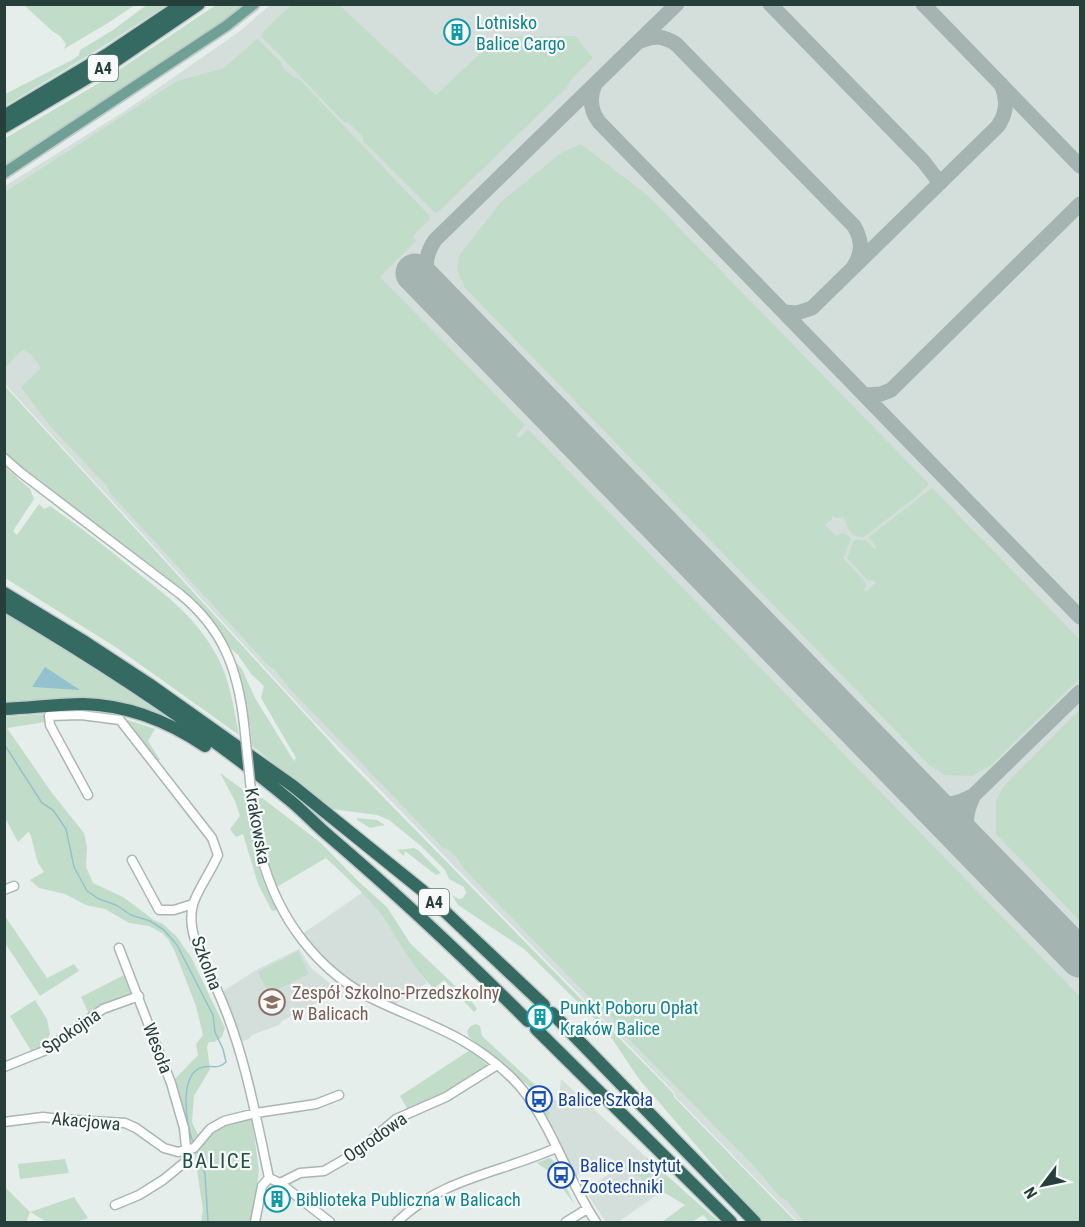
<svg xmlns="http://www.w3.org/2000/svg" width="1085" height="1227" viewBox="0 0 1085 1227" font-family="'Roboto Condensed',sans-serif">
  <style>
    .built { fill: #d4deda }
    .green { fill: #c1ddca }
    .water { fill: #93c2ce }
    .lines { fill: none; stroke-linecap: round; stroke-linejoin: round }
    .stream { stroke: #93c2ce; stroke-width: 1.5 }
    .taxiway { stroke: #a4b4b0; stroke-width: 15 }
    .runway { stroke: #a4b4b0; stroke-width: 39 }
    .minor-casing { stroke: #a9b6b2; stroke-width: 11 }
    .major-casing { stroke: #c2c9c8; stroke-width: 14 }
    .highway-casing { stroke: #c2c9c8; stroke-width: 15 }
    .minor { stroke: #fff; stroke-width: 8 }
    .major { stroke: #6ea096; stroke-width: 10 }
    .highway { stroke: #346a61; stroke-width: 12 }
    .minor-bridge-casing { stroke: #a9b6b2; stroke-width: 11; stroke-linecap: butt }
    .minor-bridge { stroke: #fff; stroke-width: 8 }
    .labels { text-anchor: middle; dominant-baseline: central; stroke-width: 4.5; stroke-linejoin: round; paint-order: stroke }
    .shield { fill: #f7faf9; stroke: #657773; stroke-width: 1.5 }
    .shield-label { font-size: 16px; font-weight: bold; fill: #263f3a }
    .culture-label { font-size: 18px; fill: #0d838f; stroke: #f7faf9; text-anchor: start }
    .street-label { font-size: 18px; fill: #263f3a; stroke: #f7faf9 }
    .education-label { font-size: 18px; fill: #785e54; stroke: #f7faf9; text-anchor: start }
    .transit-label { font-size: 18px; fill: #164399; stroke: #f7faf9; text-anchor: start }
    .quarter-label { font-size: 21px; letter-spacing: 1.5px; fill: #235048; stroke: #f7faf9 }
  </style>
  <rect width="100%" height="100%" fill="#e6eeeb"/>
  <path class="built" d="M270,5H1080V1222H798L675,1096L674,1092L319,727L5,384V186L128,109L240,31Z
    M363,892L381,915L427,983L395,1004L366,992L334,970L301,935Z
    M299,949L311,968L340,991L282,1021L279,1025L252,1035L249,1039L240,1042L222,992L256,970Z
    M561,1079L646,1157L645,1173L637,1172L605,1156L576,1176L555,1131L546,1117L550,1115L547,1096L559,1102Z
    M620,1166L663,1191L618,1222H606L585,1191Z"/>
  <path class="green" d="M148,4L167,5L99,49L5,106V94L72,60L79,55L80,50L113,30Z
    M24,5H135L108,23L64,49L66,44L60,36L52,31Z
    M216,5H247L237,13L5,169L4,139L101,82Z
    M291,5H339L436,95L498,37L575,36L593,58L571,79L566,88L438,212H434L363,141V137L349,123L344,122L262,37L263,32Z
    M257,39L280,61C282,69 291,77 299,79L428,214L430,219L413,236L416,241L380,277L525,425L516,435L519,438L528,429L1080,997V1222H804L786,1200L780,1197L754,1166L614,1024L613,1018L594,1002L463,868C460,860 450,849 442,847L289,688L274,669L268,665L110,493L107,486L49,425L21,387L41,368L32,355L23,350L16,355L5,369V192L177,81L224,68Z
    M581,144L648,196L929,484L917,496L864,537C849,538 848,526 843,517L837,518L832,515V519L825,525L836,536L842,533L849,536L851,540L843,558L866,583V586L864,589L866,592L876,583L873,580L868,581L847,558L854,540H865L875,549L876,547L869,537L932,488L1080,640L1079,679L990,766L972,776L945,775L929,765L465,288L457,270L459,256L500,203L562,152Z
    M4,385L344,757L673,1093L674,1097L796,1222H762L639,1079L606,1030L524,949L458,905L452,895L459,899L463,898L466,893L464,887L449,879L445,870L421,846L389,820L377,815L331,809L252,746L250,724L248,723L242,686L234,660L242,669L255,698L294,761L296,758L261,698L264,686L251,674L238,655L228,646L215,625L195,602L39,482L5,453Z
    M5,467L30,489L34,499L13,531L17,535L39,504L44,509L50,506C79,526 107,548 134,570C168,597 196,617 217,656C230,679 234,709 239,735L117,648L5,578Z
    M4,612L113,681L171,720L151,713L5,705Z
    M1080,709V921L996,834V800L1005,785Z
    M47,714L46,722L7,728L52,793L84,833L87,847L86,867L93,883L123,897L154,920L163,924L177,937L191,957L225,1028L222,1037L214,1042H209L207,1047L210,1069L194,1096L192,1122L199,1137L191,1145L173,1081L198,1055L196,1044L203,1035L196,1006L175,952L168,939L162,933L149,926L129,923L105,909L86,905L65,894L39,888L30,880L44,872L38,863L30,833L28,832L18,842L5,818L4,717Z
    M122,718L155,729L148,741L160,760L155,762Z
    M220,773L245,791C250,833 255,872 277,910L272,911L258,884L243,834L236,837L230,829L240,816L235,801Z
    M257,794L321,843L358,881L387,907L410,943L472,1002L477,1009L474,1012L444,980L434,989C413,968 399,941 382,916C366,894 346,877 326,858L275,888L266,868L257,809L259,808Z
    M357,818L377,820L385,825L370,828L357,820Z
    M414,848L418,850L441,873L436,875L405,851L404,856L397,850Z
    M5,916L47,978L74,964L79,971L40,996L5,943Z
    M298,951L309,974L269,994L258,972Z
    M128,973L136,994L89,1014L81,997Z
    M35,1000L47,1019L50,1034L43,1047L33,1054L10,1016Z
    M476,1024L480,1026L482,1036L547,1096L550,1115L546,1117L540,1102L530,1087L469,1037L467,1032C469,1027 471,1025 476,1024Z
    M470,1050L491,1068L439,1100L408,1110L400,1096Z
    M252,1119L259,1171L252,1222H201L203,1210L194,1151C203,1145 204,1140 210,1133C218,1122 240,1122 252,1119Z
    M646,1157L719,1222H709L703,1215L692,1222H662L685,1205L620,1166L622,1164L637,1172L645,1173Z
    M549,1158L553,1160L575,1205L550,1172L537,1163Z
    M65,1159L69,1173L20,1179L18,1164Z
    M4,1186L30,1212L74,1197L88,1218L77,1222H47L30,1212L26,1222H5Z"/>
  <path class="water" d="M45,667L80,690L32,687Z"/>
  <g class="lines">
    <path class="stream" d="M4,744L42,803L53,810L66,829L74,867L87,891L99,899L116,905L131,915L150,921L164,930L177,945L213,1015L215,1032L223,1049L226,1062C218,1070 212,1065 203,1067C178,1073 186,1125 193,1142
      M197,1150L205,1174L208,1222"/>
    <path class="taxiway" d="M770,4L923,161L940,183
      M923,4L1080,166
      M641,41C654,35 664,36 676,44L854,226C862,240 863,252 854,266
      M595,84C589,98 590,110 599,122L1080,617
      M434,294C425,275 422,259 435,240L677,4
      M784,312L797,313L812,308L998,126C1008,111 1007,99 1001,84
      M865,395L881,394L891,390L1080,204
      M916,789C939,806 949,809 974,795L1080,692
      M974,848C964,828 964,815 974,795"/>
    <path class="runway" d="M415,273L1080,958"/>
    <g class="minor-casing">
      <path id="minor" d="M4,458L20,472L180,594C223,629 238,669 244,724
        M88,795L50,725L49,716L81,715L120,720L212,838L218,855C212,870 196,892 193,905C185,933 207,967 218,992C244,1050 256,1116 269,1178
        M252,800C255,818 256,837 261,854C277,918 319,974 379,1002C431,1026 469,1036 512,1078C549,1114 566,1178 596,1222
        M132,860L159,910H174L193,904
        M4,890L14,886
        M4,1067L44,1051L103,1009L139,996
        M4,1122L43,1117L60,1119L125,1123L136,1128L164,1148L178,1152L194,1148L210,1129L224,1121L256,1113L316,1104L339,1095
        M269,1178L280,1183L330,1222
        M280,1183L300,1173L324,1171L357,1152L396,1119L446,1097L497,1065
        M115,1205L139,1195L163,1180L185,1162L187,1157L184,1128L171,1083L119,948
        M255,1222L262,1186L269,1178
        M397,1222C442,1178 500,1173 556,1148
        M566,1222L587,1209"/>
    </g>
    <g class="major-casing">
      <path id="major" d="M4,173L226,26L254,4"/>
    </g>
    <g class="highway-casing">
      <path id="highway" d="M4,116L106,55L182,4
        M4,127L114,62L199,4
        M4,593L85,642L149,684L293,786L423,891L544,1005
        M4,605C104,664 203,728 292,802C305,813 316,825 329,836C398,895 464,957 528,1021
        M4,709C31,708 57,704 83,704C128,705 168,721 205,746
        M552,1013L755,1222
        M536,1029L731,1222"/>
    </g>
    <use href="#minor" class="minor"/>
    <use href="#major" class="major"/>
    <use href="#highway" class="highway"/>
    <g class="minor-bridge-casing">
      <path id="minor-bridge" d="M244,724L252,800"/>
    </g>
    <use href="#minor-bridge" class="minor-bridge"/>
  </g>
  <defs>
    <g id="building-ring" transform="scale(1.35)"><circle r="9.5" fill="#f7faf9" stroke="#0f9aa8" stroke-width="1.5"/><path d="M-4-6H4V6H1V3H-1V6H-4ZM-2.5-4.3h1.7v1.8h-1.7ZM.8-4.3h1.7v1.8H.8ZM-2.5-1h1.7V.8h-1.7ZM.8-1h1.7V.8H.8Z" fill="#0f9aa8"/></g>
    <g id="school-ring" transform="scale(1.35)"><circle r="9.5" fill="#f7faf9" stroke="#8d6e63" stroke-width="1.5"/><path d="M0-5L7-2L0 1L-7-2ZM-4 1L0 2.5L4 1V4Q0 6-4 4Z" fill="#8d6e63"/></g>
    <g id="bus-ring" transform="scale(1.35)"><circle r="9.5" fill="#f7faf9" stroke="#1a4fb4" stroke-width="1.5"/><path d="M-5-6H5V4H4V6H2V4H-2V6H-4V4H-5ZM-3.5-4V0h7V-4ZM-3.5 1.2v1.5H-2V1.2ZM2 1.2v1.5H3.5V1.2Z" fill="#1a4fb4"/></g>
  </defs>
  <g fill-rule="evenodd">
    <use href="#building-ring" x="457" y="32"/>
    <use href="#school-ring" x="272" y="1002"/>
    <use href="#building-ring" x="540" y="1017"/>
    <use href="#bus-ring" x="539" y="1099"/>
    <use href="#bus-ring" x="561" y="1175"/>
    <use href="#building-ring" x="277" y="1199"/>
  </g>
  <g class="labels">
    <g class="shield">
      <rect x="88" y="55" width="30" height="26" rx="4.5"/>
      <rect x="419" y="889" width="30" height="26" rx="4.5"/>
    </g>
    <g class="shield-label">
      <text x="103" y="68">A4</text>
      <text x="434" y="902">A4</text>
    </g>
    <g class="culture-label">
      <text x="476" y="22">Lotnisko<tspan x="476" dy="21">Balice Cargo</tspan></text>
      <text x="560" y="1007">Punkt Poboru Opłat<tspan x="560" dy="21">Kraków Balice</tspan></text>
      <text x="296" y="1199">Biblioteka Publiczna w Balicach</text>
    </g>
    <g class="street-label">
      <text transform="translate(258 826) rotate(80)">Krakowska</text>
      <text transform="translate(207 963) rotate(69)">Szkolna</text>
      <text transform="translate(71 1031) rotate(-34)">Spokojna</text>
      <text transform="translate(158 1048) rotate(69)">Wesoła</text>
      <text transform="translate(86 1121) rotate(5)">Akacjowa</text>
      <text transform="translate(375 1137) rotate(-35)">Ogrodowa</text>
    </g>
    <g class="education-label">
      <text x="292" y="992">Zespół Szkolno-Przedszkolny<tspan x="292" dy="21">w Balicach</tspan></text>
    </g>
    <g class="transit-label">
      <text x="558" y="1099">Balice Szkoła</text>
      <text x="580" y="1165">Balice Instytut<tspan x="580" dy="21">Zootechniki</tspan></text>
    </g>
    <g class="quarter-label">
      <text x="217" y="1161">BALICE</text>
    </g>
  </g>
  <rect width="1085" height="1227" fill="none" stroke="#263f3a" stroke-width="12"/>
  <g transform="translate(1043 1185) rotate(238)" stroke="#f7faf9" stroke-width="4.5" paint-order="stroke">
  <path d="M0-4.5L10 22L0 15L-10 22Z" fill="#263f3a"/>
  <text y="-9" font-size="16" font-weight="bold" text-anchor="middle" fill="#263f3a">N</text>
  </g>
</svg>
